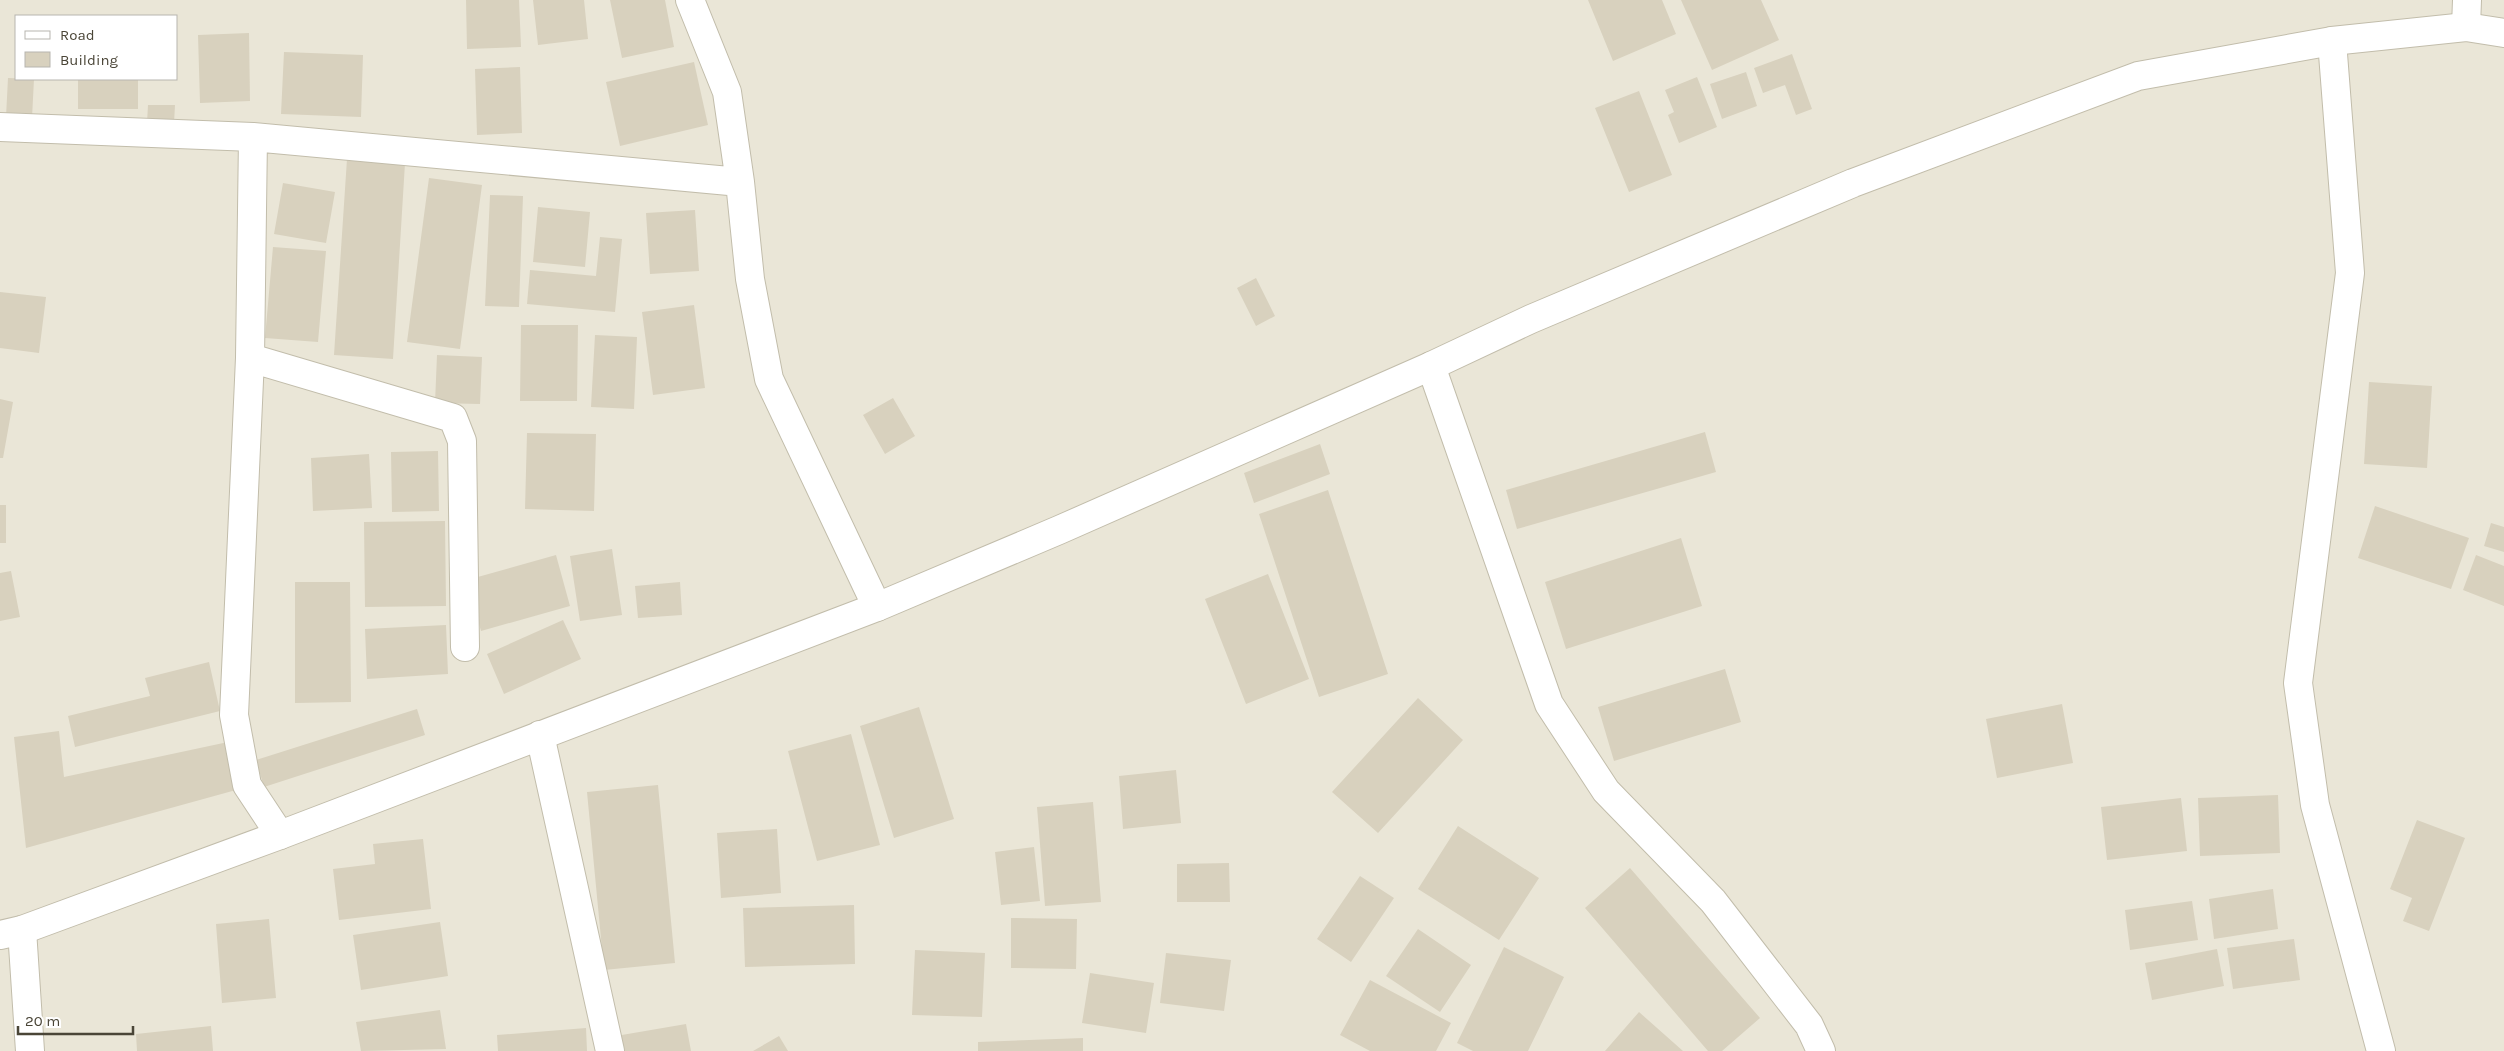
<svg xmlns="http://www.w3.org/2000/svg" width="2504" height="1051" viewBox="0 0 2504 1051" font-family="Karla,sans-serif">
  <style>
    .residential { fill: #eae6d7; fill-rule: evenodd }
    .building { fill: #d8d1be }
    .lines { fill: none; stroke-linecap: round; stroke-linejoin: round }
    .minor-casing { stroke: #c2bdab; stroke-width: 30 }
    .tertiary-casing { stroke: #c2bdab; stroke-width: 30 }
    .minor { stroke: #fff; stroke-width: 28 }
    .tertiary { stroke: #fff; stroke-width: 28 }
  </style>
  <rect width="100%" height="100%" fill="#f5f3ea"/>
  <path class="residential" d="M0,0H2504V1051H0ZM16,16H176V79H16Z"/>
  <path class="building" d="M466,0H519L521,47L467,49Z
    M533,0H584L588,39L538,45Z
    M610,0H665L674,47L622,58Z
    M1588,0H1662L1676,34L1613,61Z
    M1681,0H1761L1779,40L1712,70Z
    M249,33L250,101L200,103L198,35Z
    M284,52L363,55L361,117L281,114Z
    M1792,54L1812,109L1796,115L1785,85L1763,93L1754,68Z
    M694,62L708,125L620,146L606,82Z
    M520,67L522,133L477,135L475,69Z
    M1746,72L1757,106L1722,119L1710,84Z
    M1697,77L1717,127L1679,143L1668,115L1674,112L1665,90Z
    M8,78L34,79L32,118L6,117Z
    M78,79H138V109H78Z
    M1639,91L1672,175L1629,192L1595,108Z
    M148,105H175L174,123H147Z
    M347,159L405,163L393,359L334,355Z
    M429,178L482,185L460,349L407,342Z
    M283,183L335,192L326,243L274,234Z
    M490,195L523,196L519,307L485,306Z
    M538,207L590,212L585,267L533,262Z
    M695,210L699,271L650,274L646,213Z
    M600,237L622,239L615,312L527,304L530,270L596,276Z
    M273,247L326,251L318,342L265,338Z
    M1256,278L1275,316L1256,326L1237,288Z
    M0,292L46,297L39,353L0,348Z
    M694,305L705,388L653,395L642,312Z
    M521,325H578L577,401H520Z
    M595,335L637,337L634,409L591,407Z
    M437,355L482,357L480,404L435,403Z
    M2369,382L2432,386L2427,468L2364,464Z
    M893,398L915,436L885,454L863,415Z
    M0,399L13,402L3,458H0Z
    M1705,432L1716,472L1517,529L1506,490Z
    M527,433L596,434L594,511L525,509Z
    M1320,444L1330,474L1254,503L1244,473Z
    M438,451L439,511L392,512L391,452Z
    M369,454L372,508L313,511L311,458Z
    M1328,490L1388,674L1319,697L1259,514Z
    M0,505H6V543H0Z
    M2375,506L2469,538L2451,589L2358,558Z
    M445,521L446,606L365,607L364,522Z
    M2491,523L2504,527V552L2484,546Z
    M1681,538L1702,606L1566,649L1545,582Z
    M612,549L622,615L580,621L570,556Z
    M556,555L570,606L481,631L467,580Z
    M2476,555L2504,566V606L2463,590Z
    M11,571L20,617L0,621V573Z
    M1268,574L1309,679L1246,704L1205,599Z
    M295,582H350L351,702L295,703Z
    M680,582L682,615L638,618L635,586Z
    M563,620L581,659L504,694L487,654Z
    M446,625L448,674L367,679L365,629Z
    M209,662L220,711L75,747L68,716L150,696L145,678Z
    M1725,669L1741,722L1614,761L1598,707Z
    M1418,698L1463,740L1378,833L1332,792Z
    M2062,704L2073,763L1997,778L1986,719Z
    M919,707L954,819L894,838L860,726Z
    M417,709L425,735L264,787L256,760Z
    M59,731L64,777L228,742L236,790L26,848L14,737Z
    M851,734L880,845L817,861L788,751Z
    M1176,770L1181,823L1123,829L1119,776Z
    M658,785L675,963L604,970L587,792Z
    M2278,795L2280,853L2200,856L2198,798Z
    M2181,798L2187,851L2107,860L2101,807Z
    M1093,802L1101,902L1045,906L1037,807Z
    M2417,820L2465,838L2429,931L2403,921L2412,898L2390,889Z
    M1458,826L1539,878L1499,940L1418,889Z
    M777,829L781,893L721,898L717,833Z
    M423,839L431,909L339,920L333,869L375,864L373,844Z
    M1034,847L1040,901L1001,905L995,852Z
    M1229,863L1230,902H1177V864Z
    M1630,868L1760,1018L1722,1051H1708L1585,908Z
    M1360,876L1394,898L1351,962L1317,939Z
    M2273,889L2278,929L2214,939L2209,899Z
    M2192,901L2198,940L2130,950L2125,910Z
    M854,905L855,964L745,967L743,908Z
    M1011,918L1077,919L1076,969L1011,968Z
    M269,919L276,998L222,1003L216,924Z
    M440,922L448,976L361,990L353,935Z
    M1418,929L1471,965L1440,1012L1386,976Z
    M2294,939L2300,980L2233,989L2227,948Z
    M1504,947L1564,977L1528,1051H1473L1457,1043Z
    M2217,949L2224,986L2152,1000L2145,963Z
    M915,950L985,953L982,1017L912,1015Z
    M1166,953L1231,960L1224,1011L1160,1003Z
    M1090,973L1154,983L1146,1033L1082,1023Z
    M1370,980L1451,1023L1436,1051H1370L1340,1035Z
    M440,1010L446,1049L361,1051L356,1022Z
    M1639,1012L1683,1051H1605Z
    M686,1024L691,1051H618L616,1036Z
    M211,1026L213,1051H137L136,1034Z
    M586,1028L587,1051H498L497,1035Z
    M779,1036L788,1051H753Z
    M1083,1038V1051H978V1042Z"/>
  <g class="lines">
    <g class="minor-casing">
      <path id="minor" d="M690,0L727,92L740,182L750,279L769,379L877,607
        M2466,27L2467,0
        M2332,41L2350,273L2298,683L2315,805L2381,1051
        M0,127L253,137L740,182
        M253,137L250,358L234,715L247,785L280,835
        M250,358L453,418L462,441L465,647
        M1431,366L1549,704L1606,791L1713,901L1809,1025L1821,1051
        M540,735L610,1051
        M22,930L30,1051"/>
    </g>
    <g class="tertiary-casing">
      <path id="tertiary" d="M0,935L22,930L280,835L877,607L1059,530L1431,366L1531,319L1853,183L2138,76L2332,41L2466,27L2504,33"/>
    </g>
    <use href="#minor" class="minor"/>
    <use href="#tertiary" class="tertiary"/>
  </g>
  <rect x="15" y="15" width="162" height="65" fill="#ffffff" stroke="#b7b5af"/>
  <rect x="25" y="31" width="25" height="8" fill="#ffffff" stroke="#b7b5af"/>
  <text x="60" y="40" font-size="15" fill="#4a4537">Road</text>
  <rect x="25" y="52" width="25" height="15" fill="#d8d1be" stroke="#b7b5af"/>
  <text x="60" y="65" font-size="15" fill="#4a4537">Building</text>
  <path d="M18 1026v8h115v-8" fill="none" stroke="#4a4537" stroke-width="2.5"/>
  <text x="25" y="1026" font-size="15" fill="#4a4537" stroke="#ffffff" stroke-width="4" paint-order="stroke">20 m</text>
</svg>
